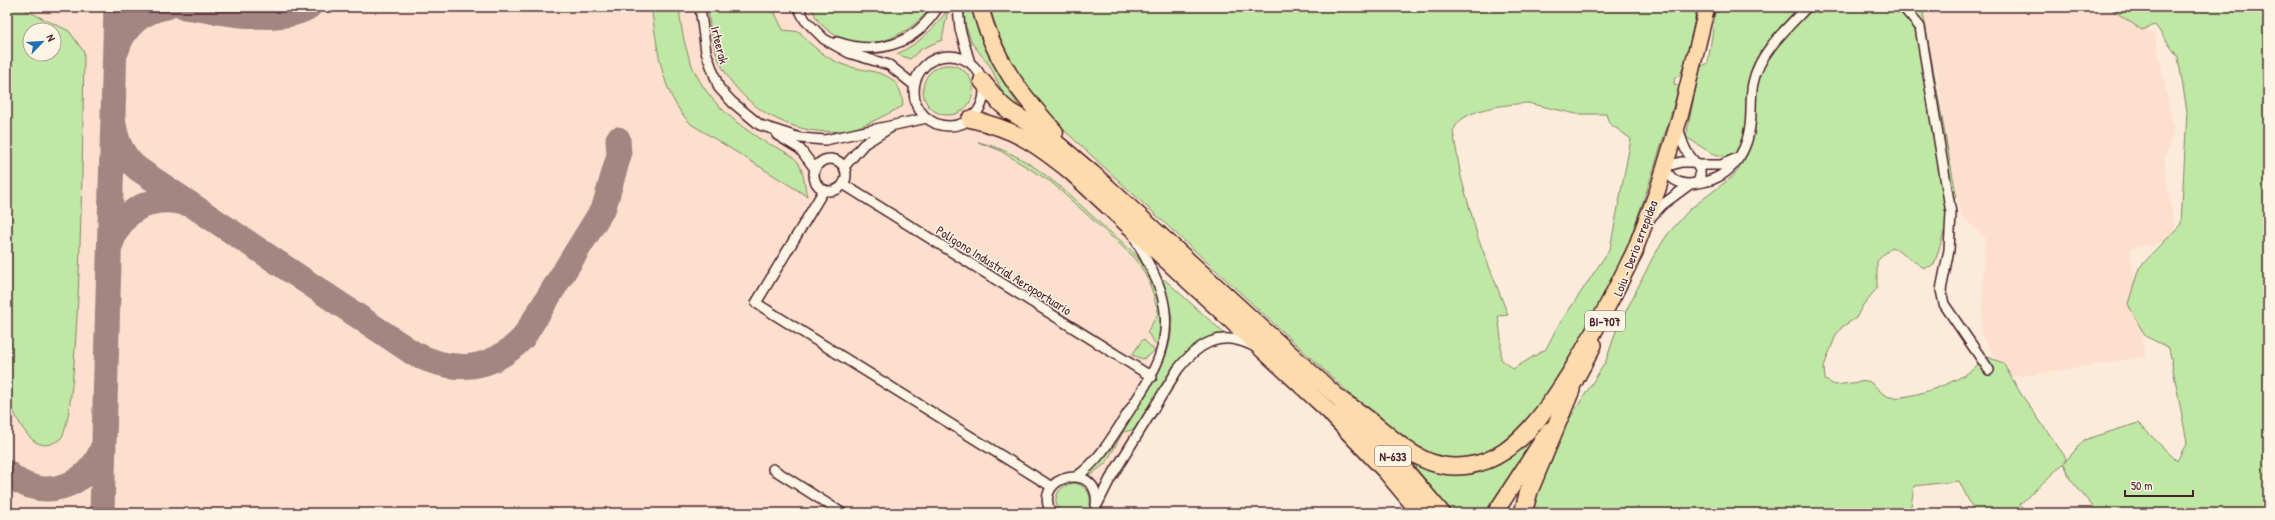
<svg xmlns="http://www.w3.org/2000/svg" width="2275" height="520" viewBox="0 0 2275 520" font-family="'Patrick Hand',sans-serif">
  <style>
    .built { fill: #fcdfcd; fill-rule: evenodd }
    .green { fill: #bfe8a4; stroke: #848468; fill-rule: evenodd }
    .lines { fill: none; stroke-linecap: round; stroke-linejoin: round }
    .taxiway { stroke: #a38582; stroke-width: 25 }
    .minor-casing { stroke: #4a1f2b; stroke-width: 12 }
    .primary-casing { stroke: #4a1f2b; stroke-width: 18 }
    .trunk-casing { stroke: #4a1f2b; stroke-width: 19 }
    .motorway-casing { stroke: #4a1f2b; stroke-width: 20 }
    .minor { stroke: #fcf5e5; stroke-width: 9 }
    .primary { stroke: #fedbac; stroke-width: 15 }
    .trunk { stroke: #fedbac; stroke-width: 16 }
    .motorway { stroke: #fedbac; stroke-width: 17 }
    .labels { text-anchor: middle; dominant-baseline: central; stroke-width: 3; stroke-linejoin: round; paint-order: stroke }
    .shield { fill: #fcf5e5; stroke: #7f5f63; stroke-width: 1 }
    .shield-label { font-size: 12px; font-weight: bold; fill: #4a1f2b }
    .street-label { font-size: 13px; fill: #4a1f2b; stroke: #fcf5e5 }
  </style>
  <rect width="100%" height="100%" fill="#fcebda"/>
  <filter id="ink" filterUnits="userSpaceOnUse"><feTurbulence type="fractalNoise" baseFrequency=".025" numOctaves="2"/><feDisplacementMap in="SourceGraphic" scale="8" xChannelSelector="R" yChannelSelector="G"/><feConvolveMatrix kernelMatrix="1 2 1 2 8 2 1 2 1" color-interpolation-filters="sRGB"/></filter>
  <g filter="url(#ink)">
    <path class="built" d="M7,7H990L1003,44L1043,108L1158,217L1127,248L1135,254L1147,271L1158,301L1159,339L1155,351L1146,358L1176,383L1132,453L1109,495L1102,513H7ZM30,30H54V54H30Z
      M1919,7H2113L2155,36L2174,130L2164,161L2176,240L2130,249L2145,357L2007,378L1981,334L1985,238L1960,214L1937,74Z"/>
    <path class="green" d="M7,7H19L69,31L84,52C83,103 81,417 61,438C59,441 54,442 51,444C28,451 15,413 7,397ZM30,30H54V54H30Z
      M651,7H679C685,72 706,103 760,139C771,146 789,151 797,161C804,170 804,185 807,196L691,124C660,93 658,48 651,7Z
      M708,7H772L783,30L800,32C808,44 830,61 844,65C872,74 901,68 903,106C883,116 864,128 841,131C791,137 737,105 718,58C712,42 709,24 708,7Z
      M811,7H931C905,41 857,59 822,25C817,21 814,13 811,7Z
      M964,7H971C980,44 999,77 1021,109L1004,95L990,66L972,43L965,24Z
      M990,7H1697L1690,45L1680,76L1675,77L1674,84L1680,85L1650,181L1626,251L1603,301L1550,389L1521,432L1480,458H1435L1415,447L1350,394L1066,132C1031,96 1002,56 990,7ZM1528,103L1576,114H1606L1609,123L1631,139L1610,249L1556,329L1546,349L1513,369L1501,359V338L1498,316L1508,315L1478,238L1461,177L1453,131C1455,128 1457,123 1460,121C1473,108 1511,104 1528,103Z
      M1716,7H1922L1956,194L1934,265L1924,268L1892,247L1877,261V288L1863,305L1856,318L1842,327L1836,335L1824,366L1825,380L1835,385L1868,381C1876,385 1881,395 1890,397C1908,401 1969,379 1979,363C1980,361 1980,357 1980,354L2003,363L2021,394L2066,458L2065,462L2084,440L2138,423L2177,461L2187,442L2169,348L2145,336L2128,304L2139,268L2181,224L2187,111L2178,57L2155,25L2142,30L2108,7H2268V513H2098L2070,479L2064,463L2020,504L2029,513H1975L1959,481L1914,486L1910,513H1532L1536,492L1552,447L1606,361L1616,331L1652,259L1667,235L1690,209L1732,177L1738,170V165L1729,158L1711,153L1686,137L1700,67L1708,63Z
      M948,9L942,40L921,49L910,59L897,54C919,43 934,30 948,9Z
      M923 90a25 25 0 1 1 50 0a25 25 0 1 1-50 0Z
      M978,142C1030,154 1065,191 1103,226C1115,237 1132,248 1141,262C1158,287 1165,316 1157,346L1147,332L1158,314C1154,293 1148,276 1135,258L1051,182L999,150Z
      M1164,279L1225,334L1201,341L1181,358L1137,429L1123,432L1106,463L1089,476L1087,473L1099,463L1107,452C1131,415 1172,369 1172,323C1172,309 1166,295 1162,281Z
      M1143,339L1155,351L1143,359L1132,355Z
      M1555,406L1485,513H1453L1410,461L1459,474Z
      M1074,483C1089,486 1095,500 1086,513H1061C1050,500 1058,485 1074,483Z"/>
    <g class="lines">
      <path class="taxiway" d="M185,7C217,11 281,26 309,7
        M117,50C124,26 143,11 167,7
        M113,118C116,140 121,155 138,169L413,353C454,374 490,372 523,338L604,207L619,155L618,139
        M111,244C123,208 152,194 188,204
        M7,472C40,504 89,488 103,446
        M102,513L116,7"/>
      <g class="minor-casing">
        <path id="minor" d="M700,7L706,52L719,88L732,102L760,125L800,138L825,140L927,118
          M798,7L805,20L824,39L849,53L889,65L914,85
          M958,7L960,29L970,63
          M1903,7L1920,27L1951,213L1949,250L1941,290L1944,304L1989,370
          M837,42C878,56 914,45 938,7
          M914 91a35 35 0 1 1 70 0a35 35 0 1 1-70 0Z
          M1678,127C1680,134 1682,142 1685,148C1691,162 1707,168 1697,183C1682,186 1670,181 1665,167L1681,162H1694
          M777,135L800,149L815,169
          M814 175a16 16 0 1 1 32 0a16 16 0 1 1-32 0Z
          M1699,165H1721L1737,158
          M844,167L864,144L890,128
          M1697,183C1727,180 1746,157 1750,126C1752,112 1750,97 1753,83C1759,53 1787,28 1807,7
          M843,184L1152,377
          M824,190L756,303L1052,487
          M1651,217L1662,205L1689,185
          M773,469L842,513
          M1076,477C1099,461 1111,439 1126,416C1152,376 1176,342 1161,292C1155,272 1142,253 1133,234
          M1096,507L1110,479L1178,369C1198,344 1220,329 1253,346
          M1051,513C1031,474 1102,460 1096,506"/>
      </g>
      <g class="primary-casing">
        <path id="primary" d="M1630,263L1658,189L1680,117L1707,7
          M1565,400L1594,345
          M1495,513L1549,430"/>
      </g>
      <g class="trunk-casing">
        <path id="trunk" d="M980,7C994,60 1019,92 1055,132
          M982,81L1000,103L1009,111L1041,130L1092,173L1343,402C1374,418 1397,449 1430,462C1455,471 1483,466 1505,451C1556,416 1607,307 1635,251
          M970,119C1015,129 1035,143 1070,171L1332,414"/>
      </g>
      <g class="motorway-casing">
        <path id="motorway" d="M1343,402L1400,465L1441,513
          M1332,414L1387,472L1421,513
          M1523,513L1529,491L1571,390"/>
      </g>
      <use href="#minor" class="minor"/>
      <use href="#primary" class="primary"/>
      <use href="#trunk" class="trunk"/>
      <use href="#motorway" class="motorway"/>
    </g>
  </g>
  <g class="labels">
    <g class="shield">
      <rect x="1585" y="311" width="40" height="20" rx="3"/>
      <rect x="1375" y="446" width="36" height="20" rx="3"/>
    </g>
    <g class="shield-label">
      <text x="1605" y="321">BI-707</text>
      <text x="1393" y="456">N-633</text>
    </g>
    <g class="street-label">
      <text transform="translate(720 45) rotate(76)">Irteerak</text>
      <text transform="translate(1635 248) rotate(-69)">Loiu - Derio errepidea</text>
      <text transform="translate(1004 270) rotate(32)">Polígono Industrial Aeroportuario</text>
    </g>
  </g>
  <rect width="2275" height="520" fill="none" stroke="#fcf5e5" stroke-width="24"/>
  <rect x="12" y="12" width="2251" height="496" fill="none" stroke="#4a1f2b" stroke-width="1.5" filter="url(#ink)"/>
  <g transform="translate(42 42) rotate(65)"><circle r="19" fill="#fcf5e5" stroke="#b59f9b"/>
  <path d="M0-3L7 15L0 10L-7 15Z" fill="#1f6fb2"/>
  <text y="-6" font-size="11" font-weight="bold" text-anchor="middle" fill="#4a1f2b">N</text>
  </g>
  <path d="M2125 490v6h68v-6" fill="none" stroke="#4a1f2b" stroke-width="2"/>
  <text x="2131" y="490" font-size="12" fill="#4a1f2b" stroke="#fcf5e5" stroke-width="3" paint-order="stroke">50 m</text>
</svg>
